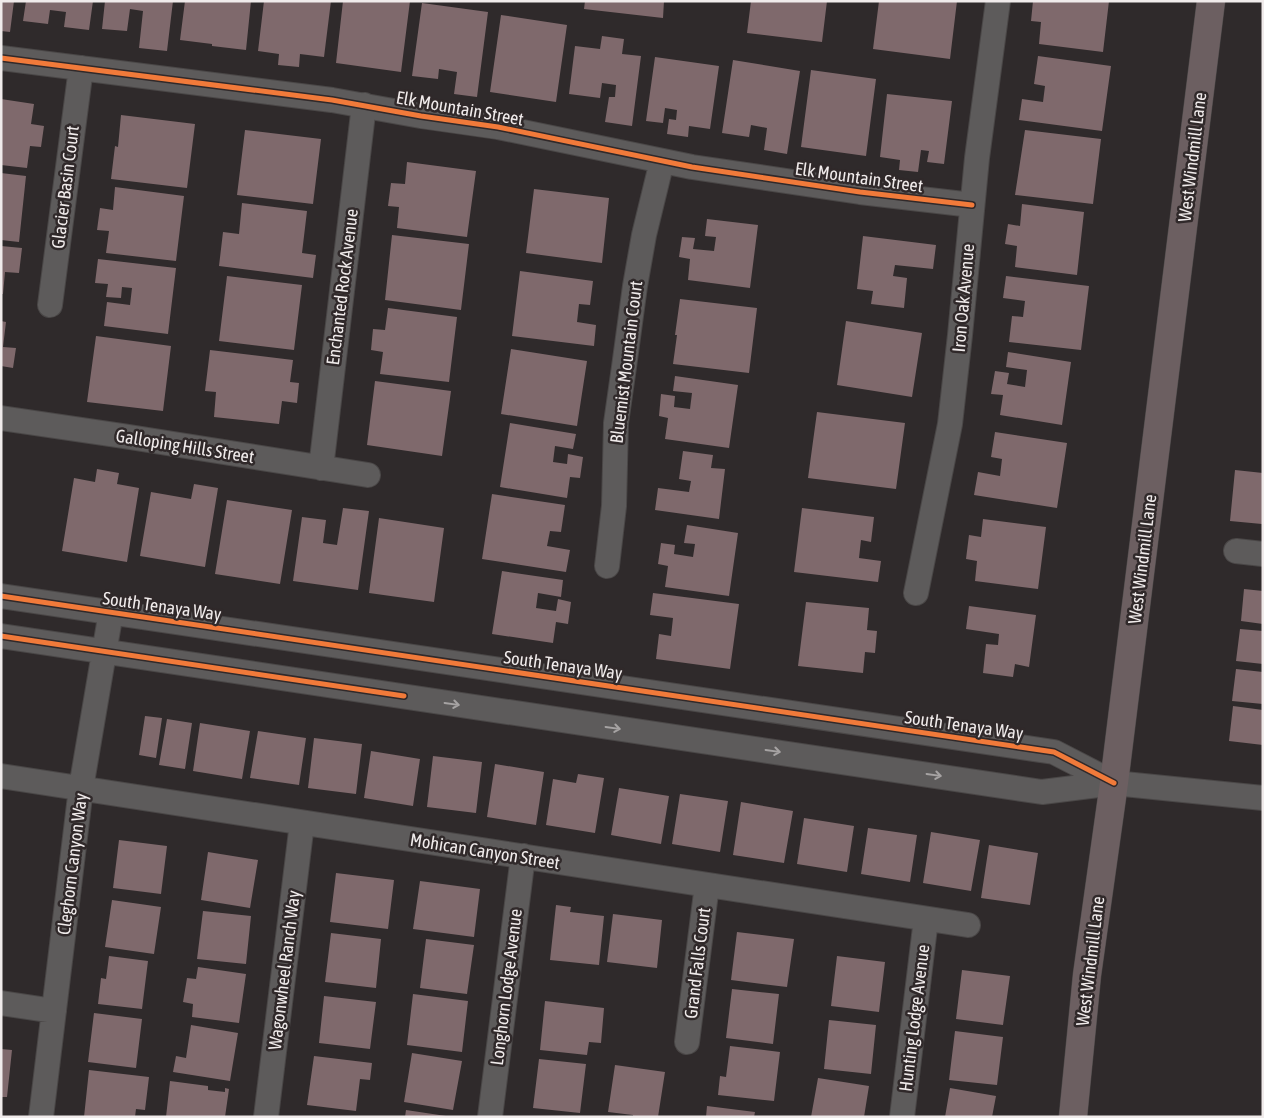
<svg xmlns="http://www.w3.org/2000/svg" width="1264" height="1118" viewBox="0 0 1264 1118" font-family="'Asap Condensed',sans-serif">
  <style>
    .building { fill: #7f696c }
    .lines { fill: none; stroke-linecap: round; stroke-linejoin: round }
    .minor-casing { stroke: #4a4747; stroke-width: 26 }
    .major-casing { stroke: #4a4747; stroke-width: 29 }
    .minor { stroke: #5d5b5b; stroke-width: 24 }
    .major { stroke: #6c5f61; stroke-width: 28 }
    .cycleway-casing { stroke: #30292a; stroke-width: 8 }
    .cycleway { stroke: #f17a3a; stroke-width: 5 }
    .oneway { stroke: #a6a3a3 }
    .labels { text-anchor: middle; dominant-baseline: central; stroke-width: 5; stroke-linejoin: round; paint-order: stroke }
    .street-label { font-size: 18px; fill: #f0ebeb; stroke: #30292a }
  </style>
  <rect width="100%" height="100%" fill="#2f2a2b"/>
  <path class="building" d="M1,1H14L10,32L1,31Z
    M26,1H93L89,30L64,27L66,12L50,10L48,24L23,21Z
    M105,1H173L167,51L139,48L143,11L130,9L127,31L102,29Z
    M185,1H251L246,50L212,46V44L180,40Z
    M264,1H331L324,57L300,54L299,67L278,65L279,54L258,51Z
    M343,1H410L401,72L336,63Z
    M585,1H664L663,18L584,9Z
    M751,1H827L822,42L747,33Z
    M879,1H957L950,59L873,49Z
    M1033,1L1059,2V1H1109L1103,52L1039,44L1041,22L1031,21Z
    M422,3L488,12L477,97L454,94L457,72L439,69L438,79L412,76Z
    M501,15L567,25L556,102L490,92Z
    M602,36L624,39L622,54L641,56L632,126L605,122L609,97H615L616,85L602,83L600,98L569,94L575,46L600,49Z
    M1038,56L1111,66L1102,131L1019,120L1022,99L1043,102L1045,86L1034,84Z
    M655,57L719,66L710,129L689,126L688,137L667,134L669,119L676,120L677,110L665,108L663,123L646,121Z
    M733,60L800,71L787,154L764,150L767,128L751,125L749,137L722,133Z
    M811,70L876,79L866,156L801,147Z
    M887,94L952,101L944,164L927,162L929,151L921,150L918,172L899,170L900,160L880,157Z
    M1,99L34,104L31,124L44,126L41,147L30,146L27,168L1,165Z
    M121,115L195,124L187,188L111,179L115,146L118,147Z
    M245,130L321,139L313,204L237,195Z
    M1025,130L1101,139L1093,204L1015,195Z
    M407,162L476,171L467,237L397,228L399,207L388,206L391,183L405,184Z
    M1,173L26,176L19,242L1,240Z
    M115,187L184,196L176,261L106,253L109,231L97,230L100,208L113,210Z
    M534,189L609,198L602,263L526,253Z
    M242,203L307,211L302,253L316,255L313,278L219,266L223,232L239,234Z
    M1022,204L1084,212L1077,275L1015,267L1017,246L1005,244L1008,224L1020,226Z
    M707,219L758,225L750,288L688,280L690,259L679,257L682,237L695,238L693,249L714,251L716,237L705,236Z
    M392,235L469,244L461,310L385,300Z
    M863,236L936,245L933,269L895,265L893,276L907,278L904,308L871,304L873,291L857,289Z
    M1,246L22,248L19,273L5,272L3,294H1Z
    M98,259L176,268L168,334L104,326L107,302L130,305L132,288L122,287L121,298L106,297L108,284L95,283Z
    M520,271L593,281L590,305L579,304L577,322L596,325L594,346L512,336Z
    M227,276L302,285L294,350L219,341Z
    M1006,276L1089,286L1081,350L1009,342L1012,316L1023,317L1025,301L1003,298Z
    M680,299L757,308L749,373L673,364L677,335H675Z
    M388,308L457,317L449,382L380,374L383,352L371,350L373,329L385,330Z
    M1,321L6,322L3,347L16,348L13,368L1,366Z
    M846,321L922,333L912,397L837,385Z
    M96,336L171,346L163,411L87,402Z
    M511,349L587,361L577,426L501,414Z
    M210,350L293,360L290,382L299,383L297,403L282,401L279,424L214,417L216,392L205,391Z
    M1008,352L1071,362L1062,425L1000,415L1003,395L991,394L995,371L1009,373L1007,384L1025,387L1027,370L1006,367Z
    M675,376L738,385L729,448L665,439L668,418L659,416L661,394L675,396L674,407L690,409L692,393L673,391Z
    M375,381L451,391L442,456L367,445Z
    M817,412L905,423L896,489L808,478Z
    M510,423L576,434L573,449L555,446L553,462L567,464L568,454L583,457L580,478L570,477L567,498L500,487Z
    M995,432L1067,443L1057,508L974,495L978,472L1000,476L1002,459L991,457Z
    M683,451L713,455L711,468L725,469L719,519L655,510L658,488L689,492L691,481L679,479Z
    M97,469L119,473L117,484L139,488L127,562L62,551L74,478L95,482Z
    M1235,470L1263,473L1262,524L1230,521Z
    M194,484L218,488L205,567L140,556L151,492L191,499Z
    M492,494L565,505L561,532L550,531L547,546L570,550L566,572L482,559Z
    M227,500L292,510L280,584L215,574Z
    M343,508L369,511L358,590L293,581L302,517L326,520L323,543L337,545Z
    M802,508L874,517L871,542L861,540L859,558L881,561L878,582L794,572Z
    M379,518L444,528L434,602L369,593Z
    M983,519L1046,527L1038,589L975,581L977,561L966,559L969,535L981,537Z
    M687,525L738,533L729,596L665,587L668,566L658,564L661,543L675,545L674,554L693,557L695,544L684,543Z
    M502,571L563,580L561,597L538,593L536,608L556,611L558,599L571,602L568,624L556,622L553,643L492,634Z
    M1244,589L1263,591V624L1241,621Z
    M653,593L739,604L730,669L656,659L659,634L671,636L673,618L650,615Z
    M806,602L869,608L867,630L877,631L875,653L865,652L863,673L798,666Z
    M969,606L1036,615L1029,667L1015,664L1013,677L983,673L986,644L998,645L999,634L966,629Z
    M1240,629L1263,631V664L1236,661Z
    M1236,669L1263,672V704L1232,701Z
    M1233,706L1263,710V745L1229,741Z
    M145,716L162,718L156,758L139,755Z
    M167,719L192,723L185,769L159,765Z
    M200,723L250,731L242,779L193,771Z
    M258,731L306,738L299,785L250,778Z
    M314,738L362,744L356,794L308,788Z
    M371,751L420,759L413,806L364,798Z
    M433,756L482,762L476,813L427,807Z
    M495,764L544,772L536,825L487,817Z
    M578,774L604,778L595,833L546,825L553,779L576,783Z
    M619,788L669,796L661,844L611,835Z
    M680,794L728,801L720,852L672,844Z
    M741,802L793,811L784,863L733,855Z
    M804,818L854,826L847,872L797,864Z
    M868,828L917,835L910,882L861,874Z
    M931,832L980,840L971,891L923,883Z
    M119,840L167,846L161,894L113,888Z
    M989,845L1038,853L1030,905L981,898Z
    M208,852L258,860L250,908L201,900Z
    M336,873L394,880L388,929L330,922Z
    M420,881L480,889L474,937L413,929Z
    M112,900L161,907L154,954L105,947Z
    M556,905L571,907L570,912L604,916L599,965L550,960Z
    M203,911L251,916L246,964L197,959Z
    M613,914L662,920L657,968L607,962Z
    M737,932L794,939L787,987L731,980Z
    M331,933L381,939L376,988L325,982Z
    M426,939L474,945L467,994L420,988Z
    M109,956L148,961L142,1009L98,1004L101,978L106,979Z
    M837,956L885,962L879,1012L831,1006Z
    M198,967L246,974L239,1023L192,1017L193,1004L183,1002L187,978L196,979Z
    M962,970L1010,976L1003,1025L956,1019Z
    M732,989L779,994L773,1044L726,1038Z
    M413,994L468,1001L462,1052L407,1045Z
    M324,996L376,1002L370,1049L319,1043Z
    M545,1001L604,1008L601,1043L589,1042L587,1055L540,1050Z
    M94,1013L142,1019L136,1068L88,1062Z
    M829,1020L876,1025L871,1074L824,1069Z
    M191,1025L238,1033L230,1081L173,1072L176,1056L186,1058Z
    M955,1031L1003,1037L997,1085L949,1080Z
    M730,1046L780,1052L774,1101L718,1095L720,1076L726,1077Z
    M1,1049L12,1050L7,1097H1Z
    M412,1053L462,1061L453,1110L404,1102Z
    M314,1056L372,1063L370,1080L360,1079L356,1111L307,1105Z
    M539,1059L586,1064L580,1113L533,1108Z
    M615,1065L665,1072L658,1117H633V1115L608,1112Z
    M89,1070L149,1077L145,1110L136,1109L135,1117H84Z
    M818,1078L869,1086L864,1117H811Z
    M170,1081L208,1086V1090L225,1092V1088L229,1089L225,1117H166Z
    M950,1088L996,1096L992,1117H945Z
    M707,1106L755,1112L754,1117H706Z
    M406,1110L446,1116V1117H405Z"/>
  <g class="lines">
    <g class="minor-casing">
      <path id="minor" d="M1,58L332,100L421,116L498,127L692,167L860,192L972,205
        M50,305L81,68
        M1,418L123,436L368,475
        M321,468L364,105
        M1236,551L1263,554
        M607,566L614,506L616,423L624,367L635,286L644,235L662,161
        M916,593L950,424L960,335L977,158L998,1
        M1,596L1054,752L1114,783
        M1,636L1042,792L1114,783L1263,798
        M1,776L968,925
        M1,1003L54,1011
        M687,1042L707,885
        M41,1117L81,788L111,612
        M266,1117L302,823
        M490,1117L523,856
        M902,1117L926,919"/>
    </g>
    <g class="major-casing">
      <path id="major" d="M1073,1117L1087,975L1114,783L1211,1"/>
    </g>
    <use href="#minor" class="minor"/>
    <use href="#major" class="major"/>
    <g class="cycleway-casing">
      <path id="cycleway" d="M1,58L332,100L421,116L498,127L692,167L860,192L972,205
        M1,596L1054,752L1114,783
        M1,636L404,696"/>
    </g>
    <use href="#cycleway" class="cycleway"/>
  </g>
  <defs><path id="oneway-shaft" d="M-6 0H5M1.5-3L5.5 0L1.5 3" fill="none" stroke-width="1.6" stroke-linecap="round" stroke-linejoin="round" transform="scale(1.25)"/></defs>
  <g class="oneway">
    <use href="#oneway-shaft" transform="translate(452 704) rotate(8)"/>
    <use href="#oneway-shaft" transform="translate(613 728) rotate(8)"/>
    <use href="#oneway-shaft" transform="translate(773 751) rotate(8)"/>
    <use href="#oneway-shaft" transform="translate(934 775) rotate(8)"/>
  </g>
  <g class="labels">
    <g class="street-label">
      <text transform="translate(460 108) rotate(10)">Elk Mountain Street</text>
      <text transform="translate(1192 157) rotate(-83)">West Windmill Lane</text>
      <text transform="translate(859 177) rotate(8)">Elk Mountain Street</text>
      <text transform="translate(65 187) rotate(-83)">Glacier Basin Court</text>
      <text transform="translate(342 287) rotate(-83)">Enchanted Rock Avenue</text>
      <text transform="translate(963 298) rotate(-85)">Iron Oak Avenue</text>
      <text transform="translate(626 362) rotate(-83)">Bluemist Mountain Court</text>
      <text transform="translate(185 446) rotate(9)">Galloping Hills Street</text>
      <text transform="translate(1142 559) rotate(-83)">West Windmill Lane</text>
      <text transform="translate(162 606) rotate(8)">South Tenaya Way</text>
      <text transform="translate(563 665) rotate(8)">South Tenaya Way</text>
      <text transform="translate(964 725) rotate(8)">South Tenaya Way</text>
      <text transform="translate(485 851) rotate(9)">Mohican Canyon Street</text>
      <text transform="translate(72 864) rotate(-83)">Cleghorn Canyon Way</text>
      <text transform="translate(1090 961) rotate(-83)">West Windmill Lane</text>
      <text transform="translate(697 963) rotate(-83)">Grand Falls Court</text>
      <text transform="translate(284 970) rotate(-83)">Wagonwheel Ranch Way</text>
      <text transform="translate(506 987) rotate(-83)">Longhorn Lodge Avenue</text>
      <text transform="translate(914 1018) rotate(-83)">Hunting Lodge Avenue</text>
    </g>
  </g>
  <rect width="1264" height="1118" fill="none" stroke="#f0ebeb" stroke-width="5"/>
</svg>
